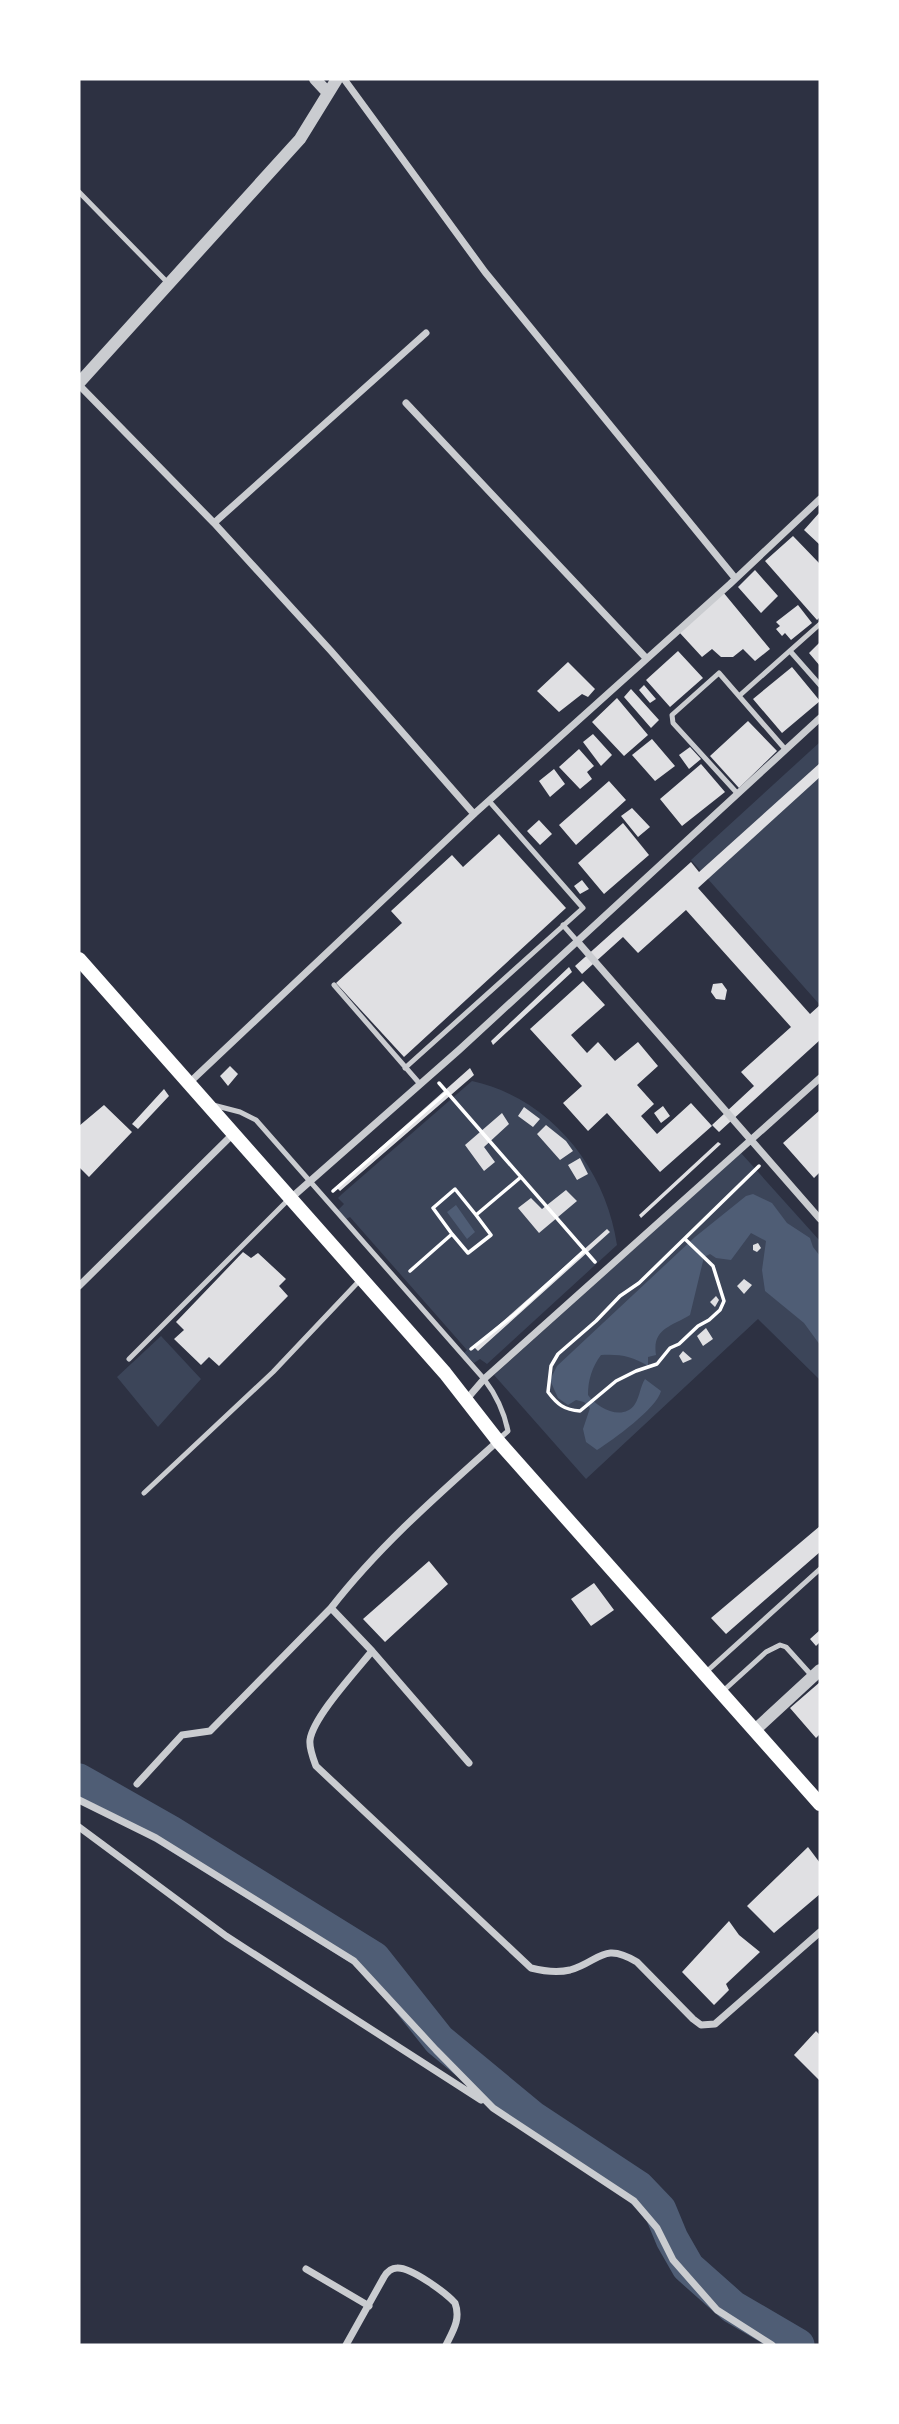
<svg xmlns="http://www.w3.org/2000/svg" width="899" height="2424" viewBox="0 0 899 2424" font-family="'Noto Sans',sans-serif">
  <style>
    .green { fill: #3c4559 }
    .water { fill: #4f5d75 }
    .lines { fill: none; stroke-linecap: round; stroke-linejoin: round }
    .river { stroke: #4f5d75; stroke-width: 33 }
    .building { fill: #e0e0e3 }
    .path { stroke: #fff; stroke-width: 3.5 }
    .service { stroke: #caccd0; stroke-width: 5 }
    .minor { stroke: #caccd0; stroke-width: 7 }
    .tertiary { stroke: #caccd0; stroke-width: 12 }
    .secondary { stroke: #fff; stroke-width: 14 }
  </style>
  <rect width="100%" height="100%" fill="#2d3142"/>
  <path class="green" d="M820,742V1005L691,860Z
    M472,1081C550,1098 606,1168 617,1245L487,1364L480,1359L474,1363L464,1353L467,1350L350,1217L346,1219L338,1210L344,1204L338,1198L342,1194Z
    M741,1153L820,1241V1380L758,1319L586,1479L494,1375Z
    M161,1336L201,1379L158,1427L117,1377Z"/>
  <path class="water" d="M753,1194L772,1203L787,1223L810,1238L813,1247L820,1256V1345L804,1323L765,1291L762,1270L766,1241L751,1233L731,1260L716,1258L710,1254L704,1257L690,1315C670,1327 652,1329 656,1355L648,1357V1366C632,1356 620,1354 601,1355C592,1367 588,1380 588,1395C597,1408 623,1422 635,1404C640,1396 640,1387 645,1379L661,1391C657,1408 613,1440 597,1450L586,1442L583,1429L590,1408L584,1402L576,1400L568,1405L558,1398L550,1380L557,1366L695,1237L746,1196Z
    M456,1205L475,1232L467,1239L447,1212Z"/>
  <g class="lines">
    <path class="river" d="M79,1780L169,1831L374,1958L439,2040L532,2117L638,2187L660,2210L672,2239L688,2267L733,2307L798,2345"/>
  </g>
  <path class="building" d="M820,512V545L804,530Z
    M793,536L820,564V617L817,620L765,561Z
    M755,570L778,596L761,613L738,587Z
    M723,592L770,649L755,661L743,649L733,657H721L712,649L702,657L679,632Z
    M798,605L812,623L791,640L785,633L782,636L776,629L780,626L776,622Z
    M820,642V666L809,653Z
    M678,651L703,678L670,707L646,680Z
    M568,662L595,689L588,697L582,694L559,712L537,691Z
    M792,667L820,701L782,733L753,699Z
    M644,685L656,699L650,703L639,690Z
    M631,689L659,720L651,728L624,697Z
    M617,698L648,735L624,756L592,722Z
    M748,721L777,751L739,788L710,756Z
    M593,734L612,755L601,766L583,742Z
    M652,739L675,766L655,781L632,755Z
    M690,747L701,759L689,769L679,755Z
    M579,749L594,766L587,772L592,779L580,789L559,767Z
    M820,763V777L698,888L810,1014L820,1005V1040L719,1132L712,1125L754,1086L741,1072L791,1027L686,910L638,953L623,937L582,974L575,966L691,862L699,872Z
    M701,764L725,792L682,826L660,799Z
    M554,769L565,784L550,797L539,781Z
    M609,781L626,800L576,845L559,825Z
    M632,808L650,827L638,837L621,816Z
    M539,820L552,834L540,845L527,831Z
    M623,823L649,855L604,894L578,863Z
    M499,834L566,908L404,1057L336,983L402,923L391,911L452,855L463,867Z
    M582,880L589,889L580,894L574,886Z
    M569,967L572,972L493,1045L491,1041Z
    M583,981L605,1005L571,1035L587,1053L598,1042L615,1061L638,1042L658,1066L637,1085L654,1104L641,1116L657,1134L691,1103L712,1126L660,1172L607,1113L588,1131L563,1103L582,1086L530,1029Z
    M722,983L727,990L725,1000L716,999L711,992L713,984Z
    M230,1066L238,1074L228,1086L220,1076Z
    M470,1068L474,1075L340,1191L336,1187Z
    M164,1089L169,1096L138,1129L132,1124Z
    M104,1105L132,1132L89,1177L79,1167V1126Z
    M663,1106L670,1116L661,1123L654,1113Z
    M524,1107L540,1119L533,1127L518,1116Z
    M820,1110V1172L814,1178L783,1143Z
    M502,1113L509,1124L484,1147L495,1162L484,1171L465,1145Z
    M546,1125L566,1141L573,1151L560,1160L537,1134Z
    M718,1142L721,1144L641,1218L639,1215Z
    M580,1158L588,1174L577,1180L568,1165Z
    M566,1190L577,1201L539,1233L518,1208L531,1198L542,1209Z
    M607,1229L610,1232L478,1351L474,1347Z
    M758,1243L761,1248L757,1252L753,1250V1245Z
    M243,1252L251,1258L258,1253L286,1279L279,1286L288,1296L219,1366L209,1357L201,1365L174,1339L184,1330L176,1322Z
    M744,1279L752,1285L744,1294L737,1286Z
    M716,1296L719,1300L715,1307L710,1302Z
    M706,1328L713,1339L703,1346L697,1336Z
    M683,1351L692,1359L683,1363L679,1356Z
    M820,1526V1552L726,1634L711,1618Z
    M429,1561L448,1584L385,1642L363,1619Z
    M594,1583L614,1610L591,1626L571,1599Z
    M820,1630V1642L816,1646L810,1639Z
    M820,1682V1734L816,1738L790,1708Z
    M808,1847L820,1863V1894L774,1933L747,1906Z
    M729,1921L739,1935L760,1952L726,1984L729,1990L714,2005L682,1972Z
    M816,2031L820,2035V2081L794,2055Z"/>
  <g class="lines">
    <path class="path" d="M439,1083L595,1262
      M333,1191L447,1092
      M452,1234L468,1253L491,1235L476,1215
      M685,1239L713,1266L724,1301L720,1310L709,1320L698,1326L679,1344L670,1348L657,1364L636,1371L616,1381L580,1411C564,1410 557,1404 548,1392L551,1366L558,1354L596,1321L620,1296L639,1283L759,1166
      M410,1271L452,1234L433,1208L455,1189L476,1215L521,1177
      M471,1349L515,1314L585,1250"/>
    <path class="service" d="M79,192L167,282
      M790,651L820,685
      M739,696L820,624
      M737,793L673,723L672,715L719,673L785,749
      M563,925L577,941
      M334,985L420,1084
      M405,1068L583,908L489,801
      M213,1105L240,1112L256,1120L484,1379C497,1396 504,1411 508,1431L500,1438
      M129,1359L290,1198
      M144,1493L273,1372L361,1279
      M705,1673L820,1569
      M722,1692L766,1652L780,1645L786,1647L813,1677"/>
    <path class="minor" d="M344,79L485,272L735,578
      M79,385L214,523L331,651L474,814
      M406,403L646,658
      M214,523L426,333
      M577,941L820,1219
      M189,1083L474,814L730,584L820,499
      M291,1198L459,1050L820,718
      M79,1286L232,1135
      M466,1400L484,1379L820,1078
      M498,1441C440,1493 379,1546 331,1608L372,1651C357,1670 313,1717 310,1740C309,1748 313,1758 316,1766L531,1968C543,1971 557,1973 570,1970C599,1962 603,1941 637,1962L693,2019L701,2025L715,2024L820,1932
      M372,1651L469,1763
      M137,1784L182,1735L210,1731L331,1608
      M79,1800L156,1838L354,1961L436,2050L493,2108L634,2201L657,2228L673,2260L717,2310L772,2345
      M79,1827L226,1936L481,2100
      M306,2269L369,2306
      M346,2345L384,2277C387,2272 391,2268 397,2268C411,2267 446,2293 455,2303C461,2319 453,2331 446,2345"/>
    <path class="tertiary" d="M315,79L328,93
      M79,383L300,139L337,79
      M755,1730L820,1670"/>
    <path class="secondary" d="M79,959L445,1373L498,1441L820,1804"/>
  </g>
  <rect width="899" height="2424" fill="none" stroke="#ffffff" stroke-width="161"/>
</svg>
